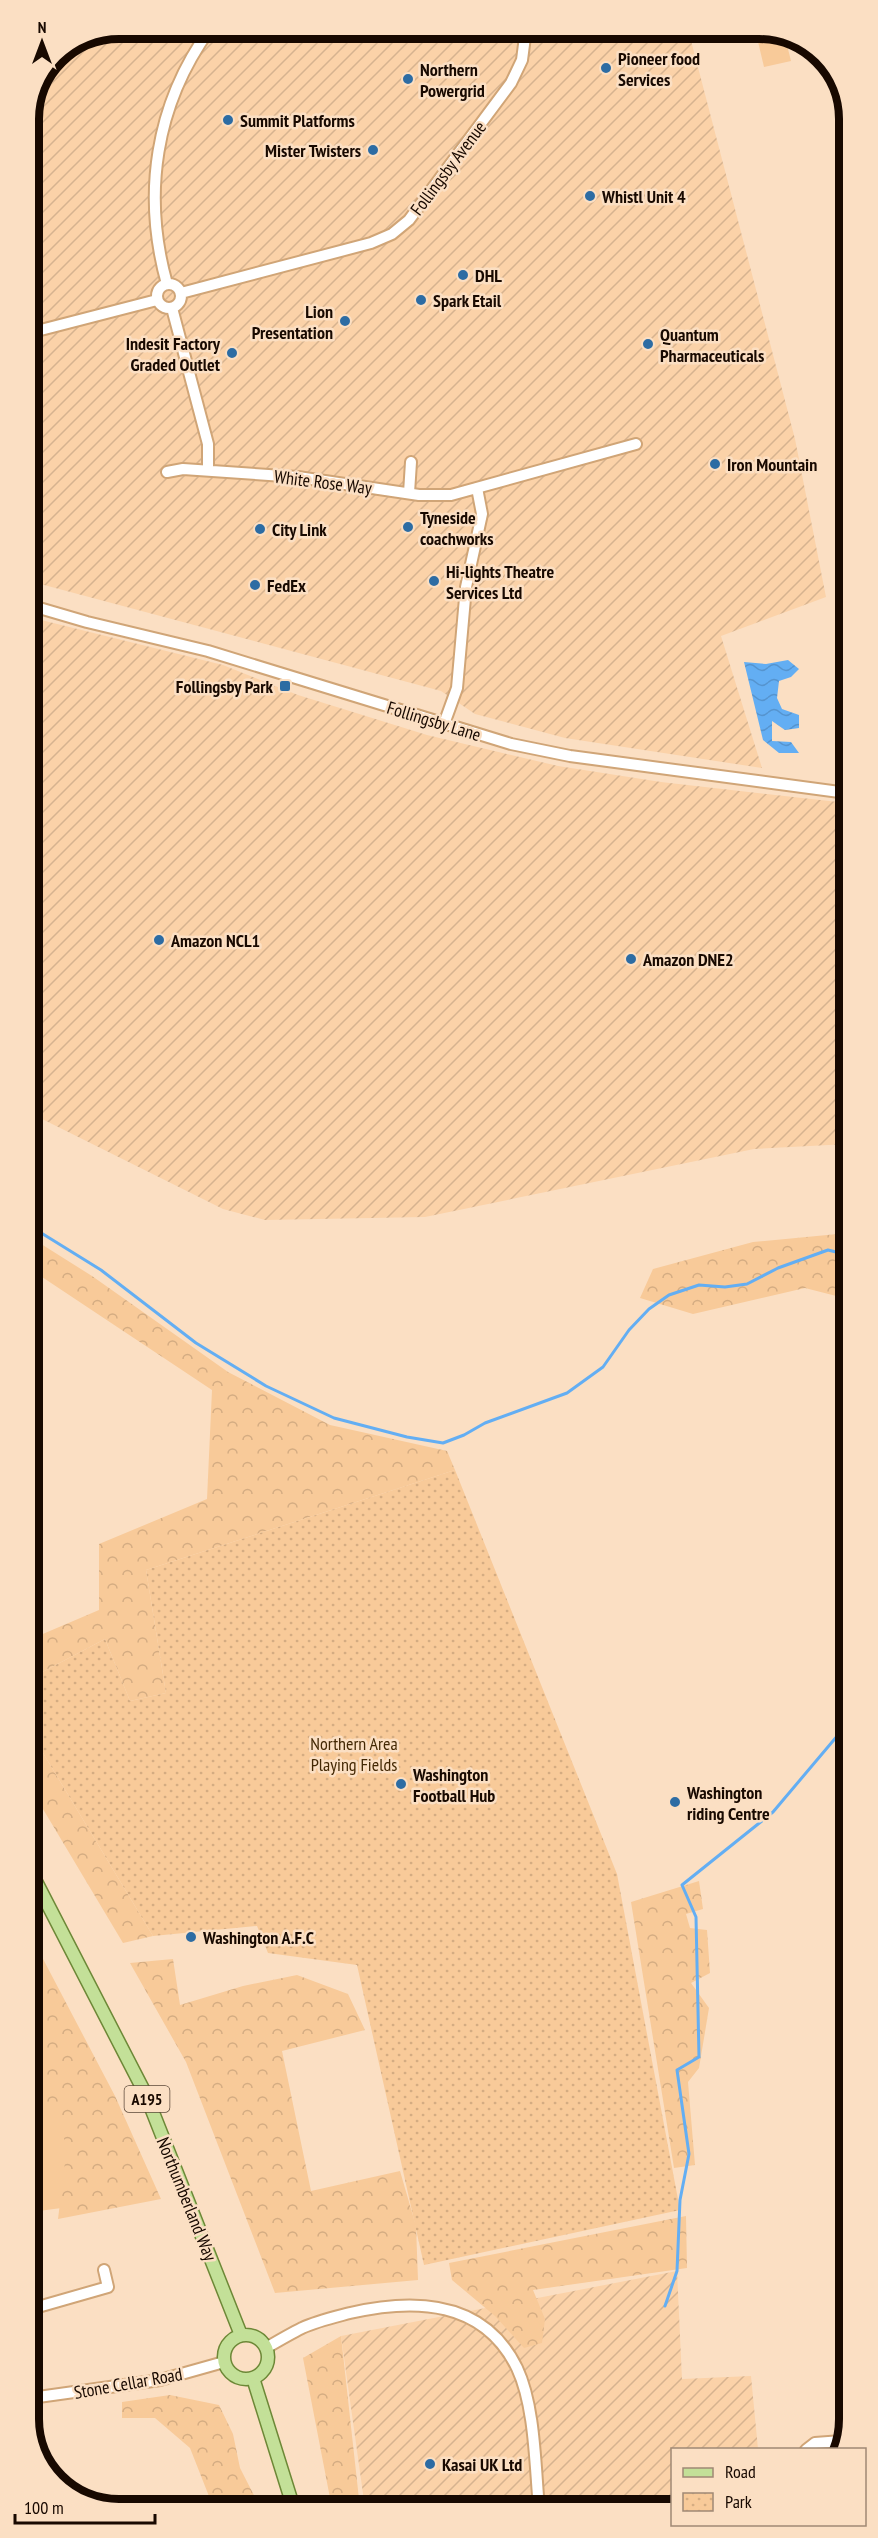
<svg xmlns="http://www.w3.org/2000/svg" width="878" height="2538" viewBox="0 0 878 2538" font-family="'PT Sans Narrow',sans-serif">
  <style>
    .industrial { fill: url(#industrial-furrows) }
    .grass { fill: #f8ca99 }
    .forest { fill: url(#forest-crowns) }
    .park { fill: url(#park-dots) }
    .water { fill: url(#water-waves) }
    .lines { fill: none; stroke-linecap: round; stroke-linejoin: round }
    .stream { stroke: #63aef3; stroke-width: 3 }
    .minor-casing { stroke: #d0a577; stroke-width: 14 }
    .major-casing { stroke: #6d8837; stroke-width: 15 }
    .minor { stroke: #fff; stroke-width: 10 }
    .major { stroke: #c3e098; stroke-width: 12 }
    .poi-dot { fill: #2d6ca3; stroke: #fbdfc3; stroke-width: 2 }
    .labels { text-anchor: middle; dominant-baseline: central; stroke-width: 5; stroke-linejoin: round; paint-order: stroke }
    .shield { fill: #fbdfc3; stroke: #5c493a; stroke-width: 1.5 }
    .shield-label { font-size: 16px; font-weight: bold; fill: #180900 }
    .poi-label { font-size: 18px; font-weight: bold; fill: #180900; stroke: #fbdfc3; text-anchor: start }
    .street-label { font-size: 18px; fill: #180900; stroke: #fbdfc3 }
    .park-label { font-size: 18px; fill: #432804; stroke: #fbdfc3 }
    .rim { fill: none; stroke: #180900; stroke-width: 8 }
  </style>
  <defs>
    <pattern id="industrial-furrows" width="10" height="10" patternUnits="userSpaceOnUse" patternTransform="scale(1.5)"><rect width="10" height="10" fill="#fbd2a8"/><path d="M-1 1l2-2M0 10L10 0M9 11l2-2" fill="none" stroke="#d6b38f"/></pattern>
    <pattern id="forest-crowns" width="20" height="18" patternUnits="userSpaceOnUse" patternTransform="scale(1.5)"><rect width="20" height="18" fill="#f8ca99"/><path d="M2 6a3 3 0 1 1 6 0M12 15a3 3 0 1 1 6 0" fill="none" stroke="#d4ac82"/></pattern>
    <pattern id="park-dots" width="8" height="8" patternUnits="userSpaceOnUse" patternTransform="scale(1.5)"><rect width="8" height="8" fill="#f8ca99"/><path d="M2 2h.1M6 6h.1" fill="none" stroke="#d4ac82" stroke-width="1.8" stroke-linecap="round"/></pattern>
    <pattern id="water-waves" width="16" height="10" patternUnits="userSpaceOnUse" patternTransform="scale(1.5)"><rect width="16" height="10" fill="#63aef3"/><path d="M0 5q4-4 8 0t8 0" fill="none" stroke="#5594cf"/></pattern>
  </defs>
  <rect width="100%" height="100%" fill="#fbdfc3"/>
  <path class="industrial" d="M119,29H688L795,439L826,597L721,636L762,768L565,738L475,714L441,691L29,581V113L55,55Z
    M29,617L223,665L298,695L427,735L558,766L661,782L847,803L848,1144L754,1149L425,1217L265,1220L223,1209L30,1113Z
    M677,2271L682,2379L751,2376L758,2449L672,2450V2507L365,2508L341,2336Z"/>
  <path class="grass" d="M755,29H765L785,37L791,61L764,67Z
    M31,2011L115,2201L31,2212Z"/>
  <path class="forest" d="M848,1233V1299L805,1288L693,1314L640,1298L653,1269L753,1242Z
    M30,1237L92,1276L228,1372L330,1425L447,1451L455,1470L146,1570L166,1693L130,1701L105,1639L31,1678V1639L99,1610V1544L207,1499L212,1390L30,1269Z
    M31,1733L153,1936L123,1943L31,1789Z
    M699,1881L703,1909L686,1914L690,1928L707,1930L710,1973L691,1983L709,2008L699,2068L688,2082L695,2165L674,2168L631,1902Z
    M31,1936L115,2096L161,2199L58,2219L66,2154L61,2113L31,2112V2023L34,2018L31,2013Z
    M173,1959L180,2005L243,1986L297,1975L348,1994L365,2030L282,2051L311,2191L400,2171L416,2226L418,2280L275,2293L186,2062L130,1963Z
    M686,2216L687,2268L533,2290L545,2319L542,2343L524,2348L495,2316L452,2280L449,2263Z
    M341,2336L360,2508H350L330,2498L303,2358Z
    M170,2395L219,2405L233,2434L240,2468L261,2509H214L190,2448L155,2418H122V2402Z"/>
  <path class="park" d="M455,1470L617,1874L680,2210L424,2265L357,1965L268,1953L257,1926L153,1936L31,1733V1678L105,1639L130,1701L166,1693L146,1570Z"/>
  <path class="water" d="M788,660L799,669L791,677L779,681L777,698L782,709L799,715V728L785,730L772,721V741L791,742L799,753H779L763,740L744,662L766,664Z"/>
  <g class="lines">
    <path class="stream" d="M30,1226L101,1270L196,1343L266,1386L334,1418L407,1437L443,1443L464,1435L485,1423L567,1393L603,1367L629,1330L649,1309L669,1295L699,1285L725,1287L747,1284L778,1268L828,1250L848,1255
      M665,2306L677,2271L680,2200L689,2154L677,2070L699,2057L696,1917L682,1885L773,1812L849,1722"/>
    <g class="minor-casing">
      <path id="minor" d="M167,284C142,195 155,105 210,29
        M157 296a12 12 0 1 1 24 0a12 12 0 1 1-24 0Z
        M181,293L371,243L392,234L409,220L511,83L522,60L526,29
        M172,308L208,444V470
        M29,333L157,300
        M167,472L183,469L298,477L419,495H451L636,444
        M409,493L411,462
        M29,605L87,622L208,651L511,744L570,756L847,793
        M444,724L457,688L466,587L482,514L477,488
        M31,2309L108,2287L104,2270
        M266,2348C278,2341 290,2334 302,2328C317,2321 335,2317 350,2313C415,2298 484,2300 517,2368C535,2406 535,2465 539,2508
        M31,2398L160,2380L224,2362
        M806,2450L815,2443L842,2441"/>
    </g>
    <g class="major-casing">
      <path id="major" d="M31,1872L146,2095L241,2335
        M224 2357a22 22 0 1 1 44 0a22 22 0 1 1-44 0Z
        M253,2378L294,2509"/>
    </g>
    <use href="#minor" class="minor"/>
    <use href="#major" class="major"/>
  </g>
  <g class="poi-dot">
    <circle cx="606" cy="68" r="6"/>
    <circle cx="408" cy="79" r="6"/>
    <circle cx="228" cy="120" r="6"/>
    <circle cx="373" cy="150" r="6"/>
    <circle cx="590" cy="196" r="6"/>
    <circle cx="463" cy="275" r="6"/>
    <circle cx="421" cy="300" r="6"/>
    <circle cx="345" cy="321" r="6"/>
    <circle cx="648" cy="344" r="6"/>
    <circle cx="232" cy="353" r="6"/>
    <circle cx="715" cy="464" r="6"/>
    <circle cx="408" cy="527" r="6"/>
    <circle cx="260" cy="529" r="6"/>
    <circle cx="434" cy="581" r="6"/>
    <circle cx="255" cy="585" r="6"/>
    <rect x="279" y="680" width="12" height="12" rx="3"/>
    <circle cx="159" cy="940" r="6"/>
    <circle cx="631" cy="959" r="6"/>
    <circle cx="401" cy="1784" r="6"/>
    <circle cx="675" cy="1802" r="6"/>
    <circle cx="191" cy="1937" r="6"/>
    <circle cx="430" cy="2464" r="6"/>
  </g>
  <g class="labels">
    <rect class="shield" x="124.5" y="2086" width="45" height="26" rx="4.5"/>
    <g class="shield-label">
      <text x="147" y="2099">A195</text>
    </g>
    <g class="poi-label">
      <text x="618" y="58">Pioneer food<tspan x="618" dy="21">Services</tspan></text>
      <text x="420" y="69">Northern<tspan x="420" dy="21">Powergrid</tspan></text>
      <text x="240" y="120">Summit Platforms</text>
      <text x="361" y="150" text-anchor="end">Mister Twisters</text>
      <text x="602" y="196">Whistl Unit 4</text>
      <text x="475" y="275">DHL</text>
      <text x="433" y="300">Spark Etail</text>
      <text x="333" y="311" text-anchor="end">Lion<tspan x="333" dy="21">Presentation</tspan></text>
      <text x="660" y="334">Quantum<tspan x="660" dy="21">Pharmaceuticals</tspan></text>
      <text x="220" y="343" text-anchor="end">Indesit Factory<tspan x="220" dy="21">Graded Outlet</tspan></text>
      <text x="727" y="464">Iron Mountain</text>
      <text x="420" y="517">Tyneside<tspan x="420" dy="21">coachworks</tspan></text>
      <text x="272" y="529">City Link</text>
      <text x="446" y="571">Hi-lights Theatre<tspan x="446" dy="21">Services Ltd</tspan></text>
      <text x="267" y="585">FedEx</text>
      <text x="273" y="686" text-anchor="end">Follingsby Park</text>
      <text x="171" y="940">Amazon NCL1</text>
      <text x="643" y="959">Amazon DNE2</text>
      <text x="413" y="1774">Washington<tspan x="413" dy="21">Football Hub</tspan></text>
      <text x="687" y="1792">Washington<tspan x="687" dy="21">riding Centre</tspan></text>
      <text x="203" y="1937">Washington A.F.C</text>
      <text x="442" y="2464">Kasai UK Ltd</text>
    </g>
    <g class="street-label">
      <text transform="translate(448 168) rotate(-53)">Follingsby Avenue</text>
      <text transform="translate(323 482) rotate(7)">White Rose Way</text>
      <text transform="translate(434 721) rotate(17)">Follingsby Lane</text>
      <text transform="translate(187 2199) rotate(68)">Northumberland Way</text>
      <text transform="translate(128 2383) rotate(-10)">Stone Cellar Road</text>
    </g>
    <g class="park-label">
      <text x="354" y="1743">Northern Area<tspan x="354" dy="21">Playing Fields</tspan></text>
    </g>
  </g>
  <path d="M0 0H878V2538H0ZM119 39H759A80 80 0 0 1 839 119V2419A80 80 0 0 1 759 2499H119A80 80 0 0 1 39 2419V119A80 80 0 0 1 119 39Z" fill="#fbdfc3" fill-rule="evenodd"/>
  <path class="rim" d="M119 39H759A80 80 0 0 1 839 119V2419A80 80 0 0 1 759 2499H119A80 80 0 0 1 39 2419V119A80 80 0 0 1 119 39Z"/>
  <rect x="671" y="2448" width="195" height="78" fill="#fbdfc3" stroke="#a08975" stroke-width="1.5"/>
  <rect x="683" y="2468" width="30" height="9" fill="#c3e098" stroke="#a08975" stroke-width="1.5"/>
  <text x="725" y="2478" font-size="18" fill="#180900">Road</text>
  <rect x="683" y="2493" width="30" height="18" fill="url(#park-dots)" stroke="#a08975" stroke-width="1.5"/>
  <text x="725" y="2508" font-size="18" fill="#180900">Park</text>
  <g transform="translate(42 42)" stroke="#fbdfc3" stroke-width="4.5" paint-order="stroke">
  <path d="M0-4.5L10 22L0 15L-10 22Z" fill="#180900"/>
  <text y="-9" font-size="16" font-weight="bold" text-anchor="middle" fill="#180900">N</text>
  </g>
  <path d="M15 2514v9h140v-9" fill="none" stroke="#180900" stroke-width="3"/>
  <text x="24" y="2514" font-size="18" fill="#180900" stroke="#fbdfc3" stroke-width="4.5" paint-order="stroke">100 m</text>
</svg>
